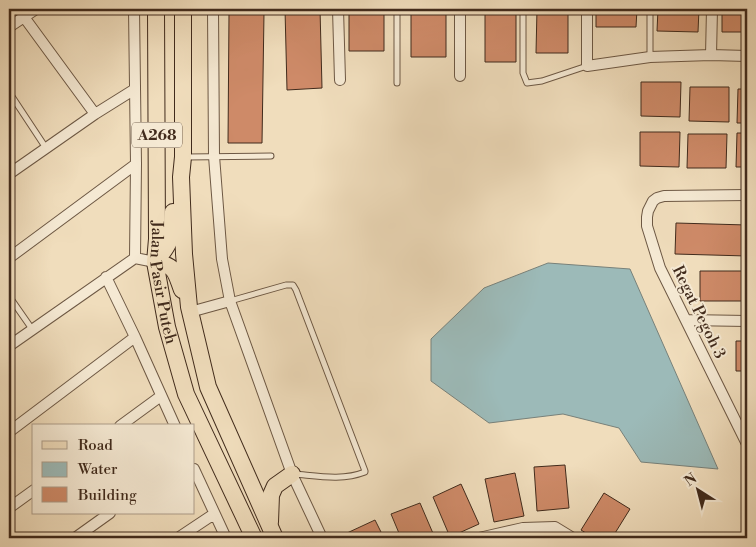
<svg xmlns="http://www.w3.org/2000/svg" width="756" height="547" viewBox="0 0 756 547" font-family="'Libre Bodoni',serif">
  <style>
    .water { fill: #9cbab8; stroke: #78817a }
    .building { fill: #ce8a68; stroke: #412b1c }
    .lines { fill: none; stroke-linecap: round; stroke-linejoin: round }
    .lane-casing { stroke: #6d5844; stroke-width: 7 }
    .street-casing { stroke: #6d5844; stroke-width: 12 }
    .primary-casing { stroke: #412b1c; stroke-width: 18 }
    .lane { stroke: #f5e9d3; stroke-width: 5 }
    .street { stroke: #f5e9d3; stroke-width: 10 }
    .primary { stroke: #f0ddbc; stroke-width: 16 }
    .labels { text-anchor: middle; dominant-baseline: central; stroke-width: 4; stroke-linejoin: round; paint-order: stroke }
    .shield { fill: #f5e9d3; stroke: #776453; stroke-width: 1 }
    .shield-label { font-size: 15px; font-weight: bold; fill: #412b1c }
    .street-label { font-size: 16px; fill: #412b1c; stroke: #f5e9d3 }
  </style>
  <rect width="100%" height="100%" fill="#f0ddbc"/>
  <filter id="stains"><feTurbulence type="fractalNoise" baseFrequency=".004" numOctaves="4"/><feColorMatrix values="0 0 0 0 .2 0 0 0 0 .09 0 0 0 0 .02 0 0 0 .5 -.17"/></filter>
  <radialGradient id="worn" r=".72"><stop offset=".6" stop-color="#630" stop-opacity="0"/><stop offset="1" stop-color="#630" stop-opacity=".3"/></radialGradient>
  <path class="water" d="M548,263L630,269L718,469L641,462L619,428L563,414L489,423L431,381V339L484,288Z"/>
  <path class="building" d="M285,9H320L322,88L287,90Z
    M349,9H384V51H349Z
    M411,9H446V57H411Z
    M485,9H516V62H485Z
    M537,9H568V53H536Z
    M596,9H637L636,27H596Z
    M658,9H699L698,32L657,31Z
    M722,9H747V32H722Z
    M229,13H264L262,143H228Z
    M641,82H681L680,117L641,116Z
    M690,87H729V122L689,121Z
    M738,89H747V123H737Z
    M640,132H680L679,167L640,166Z
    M737,133H747V167H736Z
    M688,134H727L726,168H687Z
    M676,223L747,225V256L675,254Z
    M700,271H747V301H700Z
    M736,341H747V371H736Z
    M565,465L569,508L537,511L534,467Z
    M515,473L524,516L494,522L485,479Z
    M461,484L479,524L450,537L433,497Z
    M604,493L630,509L612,538H594L581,530Z
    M420,503L435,538H401L391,514Z
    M375,520L384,538H350L347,533Z"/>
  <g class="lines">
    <g class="lane-casing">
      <path id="lane" d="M523,9V73L527,83L542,81L587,66
        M650,9V57
        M397,83V9
        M9,92L46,148
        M186,157L271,156
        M9,296L32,329
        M230,301L286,285H293L296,290L365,471V472C342,481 318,476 294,474"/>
    </g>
    <g class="street-casing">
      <path id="street" d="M134,9L136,164L135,258
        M213,9L214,156L222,259L230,301L292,474L322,538
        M338,9L340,80
        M460,9V76
        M587,9V66L650,57L711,55L747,56
        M24,17L95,114
        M9,27L36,9
        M711,55L712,9
        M9,174L95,114L135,89
        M747,195L664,196L657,198L653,201L648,211L647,217V226L660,268L747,444
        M9,258L136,164
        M106,277L135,337L175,426
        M190,312L230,301
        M686,320L747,321
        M9,346L135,258L155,262
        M120,426L161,396
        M9,432L135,337
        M194,469L226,538
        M9,508L34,490
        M75,538L110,513
        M178,538L214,514
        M479,538L523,528L555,527L573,538"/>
    </g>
    <g class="primary-casing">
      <g id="primary">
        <path id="s1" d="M156,9L157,239L155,262L167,327L186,394L254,538"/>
        <path d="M183,9V157L181,177L184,254L189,307L208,387L275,538"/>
        <path d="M155,262C172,242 172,237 173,212"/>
        <path d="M155,262C176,266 175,271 182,290"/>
        <path d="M270,522L271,495L275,486L292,474"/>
      </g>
    </g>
    <use href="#lane" class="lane"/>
    <use href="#street" class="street"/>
    <use href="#primary" class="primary"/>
  </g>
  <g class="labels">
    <rect class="shield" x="132" y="122.5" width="50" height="25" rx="4"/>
    <g class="shield-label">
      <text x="157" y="135">A268</text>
    </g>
    <g class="street-label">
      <text stroke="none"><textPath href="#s1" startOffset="274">Jalan Pasir Puteh</textPath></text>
      <text transform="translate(699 312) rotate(64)">Regat Pegoh 3</text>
    </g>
  </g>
  <rect width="756" height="547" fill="none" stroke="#f0ddbc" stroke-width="30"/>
  <rect x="10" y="10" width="736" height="527" fill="none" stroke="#412b1c" stroke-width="2.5"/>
  <rect x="15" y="15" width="726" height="517" fill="none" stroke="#412b1c"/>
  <rect x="32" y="424" width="162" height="90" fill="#f5e9d3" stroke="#ad9d8a"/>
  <rect x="42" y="441" width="25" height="8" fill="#f0ddbc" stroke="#ad9d8a"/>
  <text x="78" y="450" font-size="15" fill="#412b1c">Road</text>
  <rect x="42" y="462" width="25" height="15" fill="#9cbab8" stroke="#ad9d8a"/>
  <text x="78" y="474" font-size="15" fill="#412b1c">Water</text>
  <rect x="42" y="487" width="25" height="15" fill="#ce8a68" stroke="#ad9d8a"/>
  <text x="78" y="500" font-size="15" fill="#412b1c">Building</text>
  <g transform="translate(698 490) rotate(324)" stroke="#f5e9d3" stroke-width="4" paint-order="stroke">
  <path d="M0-4L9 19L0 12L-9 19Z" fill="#412b1c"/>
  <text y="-8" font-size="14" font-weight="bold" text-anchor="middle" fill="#412b1c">N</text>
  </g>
  <rect width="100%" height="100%" filter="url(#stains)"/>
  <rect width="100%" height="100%" fill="url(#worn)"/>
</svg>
